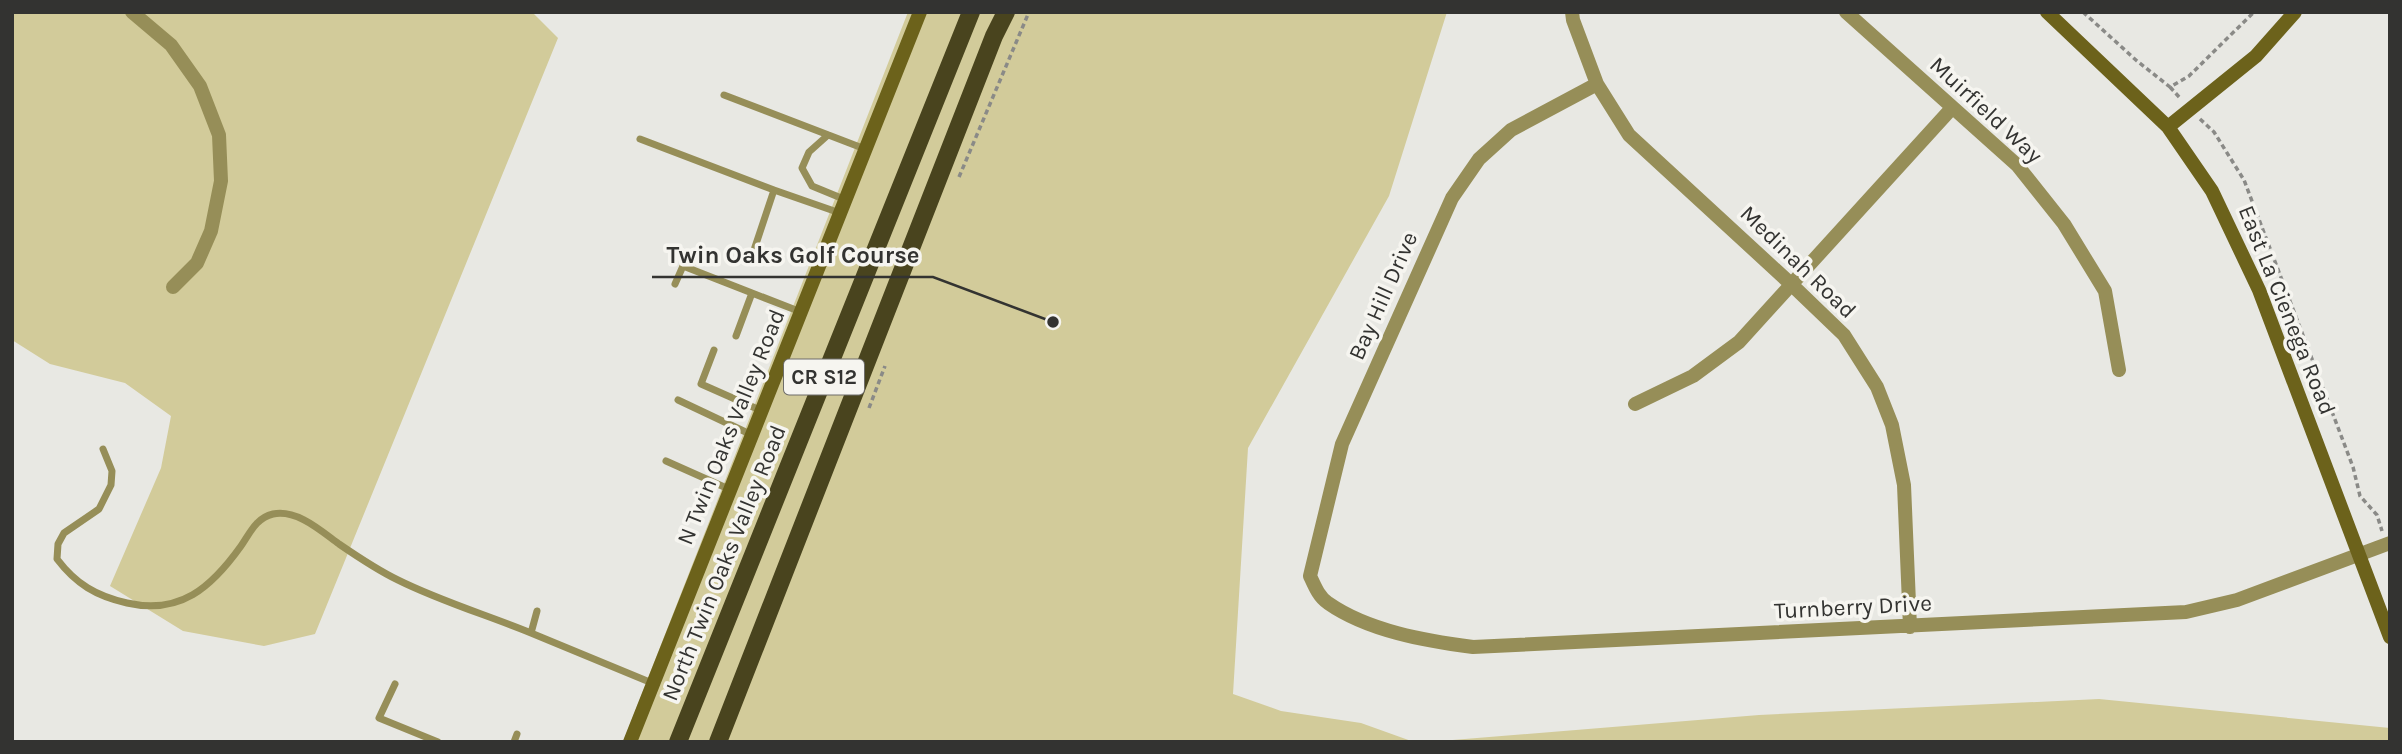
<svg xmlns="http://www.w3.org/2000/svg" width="2402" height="754" viewBox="0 0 2402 754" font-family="Karla,sans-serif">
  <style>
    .green { fill: #d2cb9a }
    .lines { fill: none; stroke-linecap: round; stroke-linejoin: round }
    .path { stroke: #8a8a87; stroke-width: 3.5; stroke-dasharray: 5 3.5; stroke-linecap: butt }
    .lane { stroke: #968e58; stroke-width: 7 }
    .street { stroke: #968e58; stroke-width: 14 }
    .secondary { stroke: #6c621b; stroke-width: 14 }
    .primary { stroke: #49441e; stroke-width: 18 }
    .labels { text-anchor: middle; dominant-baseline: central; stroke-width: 7; stroke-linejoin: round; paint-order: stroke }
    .shield { fill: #f6f5f0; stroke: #6e6d6a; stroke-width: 2 }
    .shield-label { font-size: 21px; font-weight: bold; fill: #333331 }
    .street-label { font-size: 23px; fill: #333331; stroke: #f6f5f0 }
    .leader { fill: none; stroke: #333331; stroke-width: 2.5 }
    .callout-dot { fill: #333331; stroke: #f6f5f0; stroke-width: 2.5 }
    .callout-label { font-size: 24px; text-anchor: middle; font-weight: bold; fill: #333331; stroke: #f6f5f0; stroke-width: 7; stroke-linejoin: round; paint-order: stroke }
  </style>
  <rect width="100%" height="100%" fill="#e8e8e3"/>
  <path class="green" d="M12,12H532L558,38L315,634L264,646L183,631L110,586L161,468L171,416L125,383L50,364L12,340Z
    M908,12H1447L1389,196L1248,448L1233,694L1281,711L1361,723L1414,742H623Z
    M2099,699L2390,728V742H1428L1759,715Z"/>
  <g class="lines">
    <path class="path" d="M2083,12L2137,61L2170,87L2189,76L2254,12
      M2170,87L2180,98
      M2200,119L2214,132L2244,180L2353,467L2360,496L2377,515L2382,531
      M959,177L1029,12
      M869,408L885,366"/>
    <path class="lane" d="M724,95L865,149
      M828,135L809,152L802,168L812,186L846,200
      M640,139L774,190
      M751,259L774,190L840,213
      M675,284L683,266L752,293
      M736,336L752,293L801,312
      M714,350L701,384L762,411
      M678,400L752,435
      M103,449L112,471L111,485L99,509L64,533L58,544L57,559C76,584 96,596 127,603C180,615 211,588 241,546C250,533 256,518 273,514C297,509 321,531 339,544C358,557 377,570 398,580C440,601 487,615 531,633
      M666,461L731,490
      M537,611L531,633L652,683
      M395,684L379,718L438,742
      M514,742L517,734"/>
    <path class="street" d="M132,12L171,45L200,86L219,135L221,181L211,231L197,263L173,287
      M1572,12L1573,20L1597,84L1629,135L1792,285L1844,335L1877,387L1892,425L1904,485L1910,627
      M1846,12L2017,165L2064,224L2105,291L2119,370
      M1597,84L1511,130L1479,159L1452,198L1342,444L1310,576C1315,587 1319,597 1328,603C1368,631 1426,641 1473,647L2186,612L2237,600L2390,543
      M1635,404L1693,376L1739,342L1952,108"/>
    <path class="secondary" d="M2047,12L2168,127L2212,191L2259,290L2390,637
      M2168,127L2256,56L2295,12
      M630,742L920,12"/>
    <path class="primary" d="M678,742L971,12
      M718,742L994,36L1006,12"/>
  </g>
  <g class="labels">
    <rect class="shield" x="784" y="359.5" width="80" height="35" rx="5"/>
    <g class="shield-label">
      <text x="824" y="377">CR S12</text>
    </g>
    <g class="street-label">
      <text transform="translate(1986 110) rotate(43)">Muirfield Way</text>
      <text transform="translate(1798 262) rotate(44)">Medinah Road</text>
      <text transform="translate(1383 296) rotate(-66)">Bay Hill Drive</text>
      <text transform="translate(2287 310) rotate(68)">East La Cienega Road</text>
      <text transform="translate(731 427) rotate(-68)">N Twin Oaks Valley Road</text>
      <text transform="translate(724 563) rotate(-68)">North Twin Oaks Valley Road</text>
      <text transform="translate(1853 607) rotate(-3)">Turnberry Drive</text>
    </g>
  </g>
  <path class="leader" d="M1053 322L933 277H652"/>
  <circle class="callout-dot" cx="1053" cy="322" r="7"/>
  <g class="callout-label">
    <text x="793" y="263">Twin Oaks Golf Course</text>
  </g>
  <rect width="2402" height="754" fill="none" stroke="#333331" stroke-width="28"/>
</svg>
